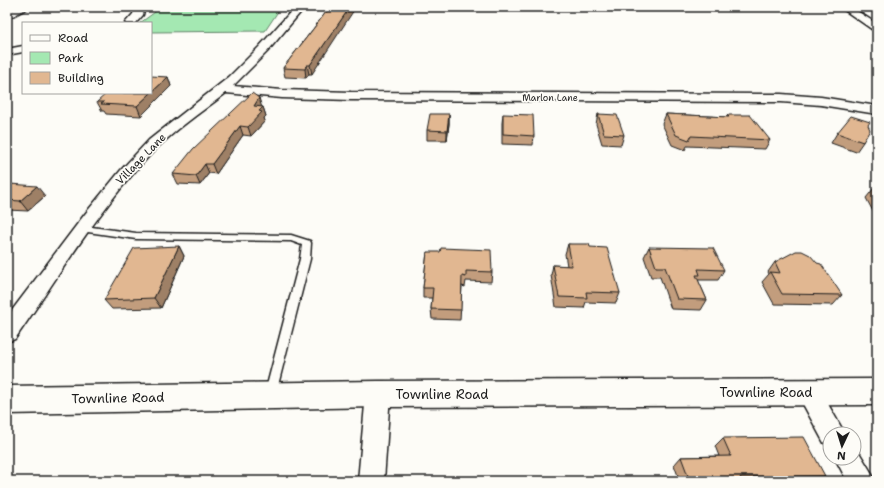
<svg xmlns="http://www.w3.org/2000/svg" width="884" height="488" viewBox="0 0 884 488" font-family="'Shantell Sans',sans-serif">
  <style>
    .green { fill: #a4e8b2; stroke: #608267 }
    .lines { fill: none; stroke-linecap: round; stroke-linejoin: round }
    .lane-casing { stroke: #1c1c1c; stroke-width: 3 }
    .street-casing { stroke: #1c1c1c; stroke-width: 3 }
    .secondary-casing { stroke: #1c1c1c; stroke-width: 3 }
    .lane { fill: #fdfcf7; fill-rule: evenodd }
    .street { fill: #fdfcf7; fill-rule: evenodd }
    .secondary { fill: #fdfcf7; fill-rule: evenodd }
    .wall { fill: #c29d7d; stroke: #1c1c1c }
    .shaded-wall { fill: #9e8066; stroke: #1c1c1c }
    .building { fill: #e1b791; stroke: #1c1c1c }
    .labels { text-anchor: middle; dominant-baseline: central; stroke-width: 3.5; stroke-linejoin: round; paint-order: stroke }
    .far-street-label { font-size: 9px; fill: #1c1c1c; stroke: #fdfcf7 }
    .street-label { font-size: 11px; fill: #1c1c1c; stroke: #fdfcf7 }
    .near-street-label { font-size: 13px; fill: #1c1c1c; stroke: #fdfcf7 }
  </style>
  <rect width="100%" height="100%" fill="#fdfcf7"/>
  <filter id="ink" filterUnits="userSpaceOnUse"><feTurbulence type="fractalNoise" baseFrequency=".025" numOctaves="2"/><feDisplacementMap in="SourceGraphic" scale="8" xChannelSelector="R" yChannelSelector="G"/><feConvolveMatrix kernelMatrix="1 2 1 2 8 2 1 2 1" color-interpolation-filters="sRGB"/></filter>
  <g filter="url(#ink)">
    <path class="green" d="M162,7H281L265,31L151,32V23H140Z"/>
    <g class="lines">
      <g class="lane-casing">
        <path id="lane" d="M84,226L136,233L291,235L310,241L311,243L310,259L275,397L271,398L267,397L265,393L300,259L302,245L291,241L136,239L81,231L80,229L81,227Z"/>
      </g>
      <g class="street-casing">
        <path id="street" d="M18,7H30L7,19V12Z
          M135,7H145L143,15L136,23H125L133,14Z
          M295,7H305L267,52L233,86L282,90L351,92L781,94L821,97L877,106V114L821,105L781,102L351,100L282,98L226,93C200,113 173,131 150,155C98,210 58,277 15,339L7,342V317L85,214L121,170L149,140L229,77L259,47Z
          M840,7H851L877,24V31L873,30Z
          M23,46V52L7,55V49Z
          M808,380L816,383L845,434H830V445L824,443L796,391L800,383Z
          M378,383L386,386L390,394L384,481H358L366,394L370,386Z
          M854,448L857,449L871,472L875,481H847L835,458H854Z"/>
      </g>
      <g class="secondary-casing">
        <path id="secondary" d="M877,379V405L378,407L7,414V386L378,381Z"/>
      </g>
      <use href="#lane" class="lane"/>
      <use href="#street" class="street"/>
      <use href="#secondary" class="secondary"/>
    </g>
    <path class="wall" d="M330,7L312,74H309L306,78L285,77L283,68Z
      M168,77L171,86L141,116L106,114L104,111H102L97,102Z
      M259,98L261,107H263L266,116L264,118L265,121L251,136L243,135L216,174L209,173L200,185L178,184L173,174Z
      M449,114V124L447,140H427V130Z
      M503,114L534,136L533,145L502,144V123Z
      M598,114L624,135L621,145L602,144L596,124Z
      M666,114L727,117V115L770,140L765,149L687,146L685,150L672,145L662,124Z
      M868,125L863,142L856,152L831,143L837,133Z
      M7,186L45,196L28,211L7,210Z
      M874,188H877V219L866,198Z
      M568,244L590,247L620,293L616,303L586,302L584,308L556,307L551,275L553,265L567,266L565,254Z
      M179,246L184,256L161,308L112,309L104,300Z
      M649,247L724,270L718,280H698L707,300L701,310L671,309L660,277H651L644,257Z
      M427,252L492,272L491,282L466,281L465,287L462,286L460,320L432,319L431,309L432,298H423V288Z
      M775,262L842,295L833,305L774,304L762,282L769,274L768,272Z
      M723,438L825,476L818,481H680L674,465L681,457L719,456L715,446Z"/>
    <path class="shaded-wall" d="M350,7H356L312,74L310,65Z
      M307,65L309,74L306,78L305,69Z
      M168,77L171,86L141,116L137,106Z
      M259,98L262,108L263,107L266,116L264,118L265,121L251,136L248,127L254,106Z
      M449,114V124L447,140V131Z
      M240,126L243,135L216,174L212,164Z
      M205,164L209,173L200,185L196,176Z
      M37,186L45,196L28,211L20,201Z
      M179,246L184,256L161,308L154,298Z"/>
    <path class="building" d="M330,7H350L310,65H307L305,69L283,68Z
      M151,76L168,77L151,93Z
      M107,93H151L137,106L101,104L104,102H97Z
      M252,93L259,98L254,106L263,107L259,111L262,112L248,127L240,126L212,164H205L196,176L173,174L193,149Z
      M430,114H449L447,131L427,130Z
      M503,114L533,115L534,136L503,134Z
      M598,114L617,115L624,135L604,134Z
      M666,114L729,117L727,115H750L770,140L691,136L689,140L676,135Z
      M851,116L870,122L868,125L870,130L863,142L837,133Z
      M10,184L37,186L20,201L7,200V186Z
      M874,188H877V193Z
      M568,244H589L590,247L607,248L620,293L586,292L587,298L559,297L553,265L572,266Z
      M179,246L154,298L104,300L134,248Z
      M649,247L713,248L724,270L698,269L700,275H696L707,300L677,299L665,267H656Z
      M441,248L491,250L492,272L466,271V277L462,276L461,310L431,309L433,288H423L427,252H440Z
      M796,251H802L810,255L817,263L821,264L842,295L782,294L770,272L780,273L775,262Z
      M804,437L825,476L740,477L742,481H690L681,457L731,456L723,438Z"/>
  </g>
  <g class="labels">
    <g class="far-street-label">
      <text x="550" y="98">Marlon Lane</text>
    </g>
    <g class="street-label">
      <text transform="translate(141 159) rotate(-46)">Village Lane</text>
    </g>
    <g class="near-street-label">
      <text x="766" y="392">Townline Road</text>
      <text x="442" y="394">Townline Road</text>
      <text transform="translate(118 398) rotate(-1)">Townline Road</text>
    </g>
  </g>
  <rect width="884" height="488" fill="none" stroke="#fdfcf7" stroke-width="24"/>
  <rect x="12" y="12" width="860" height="464" fill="none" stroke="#1c1c1c" stroke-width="1.5" filter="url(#ink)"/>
  <rect x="22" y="22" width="130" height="72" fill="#fdfcf7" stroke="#a3a29f"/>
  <rect x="30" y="35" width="20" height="6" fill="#fdfcf7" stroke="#a3a29f"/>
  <text x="58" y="42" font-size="12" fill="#1c1c1c">Road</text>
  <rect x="30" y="52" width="20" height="12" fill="#a4e8b2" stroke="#a3a29f"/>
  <text x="58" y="62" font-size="12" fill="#1c1c1c">Park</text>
  <rect x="30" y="72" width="20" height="12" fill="#e1b791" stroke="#a3a29f"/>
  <text x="58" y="82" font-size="12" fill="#1c1c1c">Building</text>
  <g transform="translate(842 446) rotate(184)"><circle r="19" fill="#fdfcf7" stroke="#a3a29f"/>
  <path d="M0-3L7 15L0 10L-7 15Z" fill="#1c1c1c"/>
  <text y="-6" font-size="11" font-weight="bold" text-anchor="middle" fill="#1c1c1c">N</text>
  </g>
</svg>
